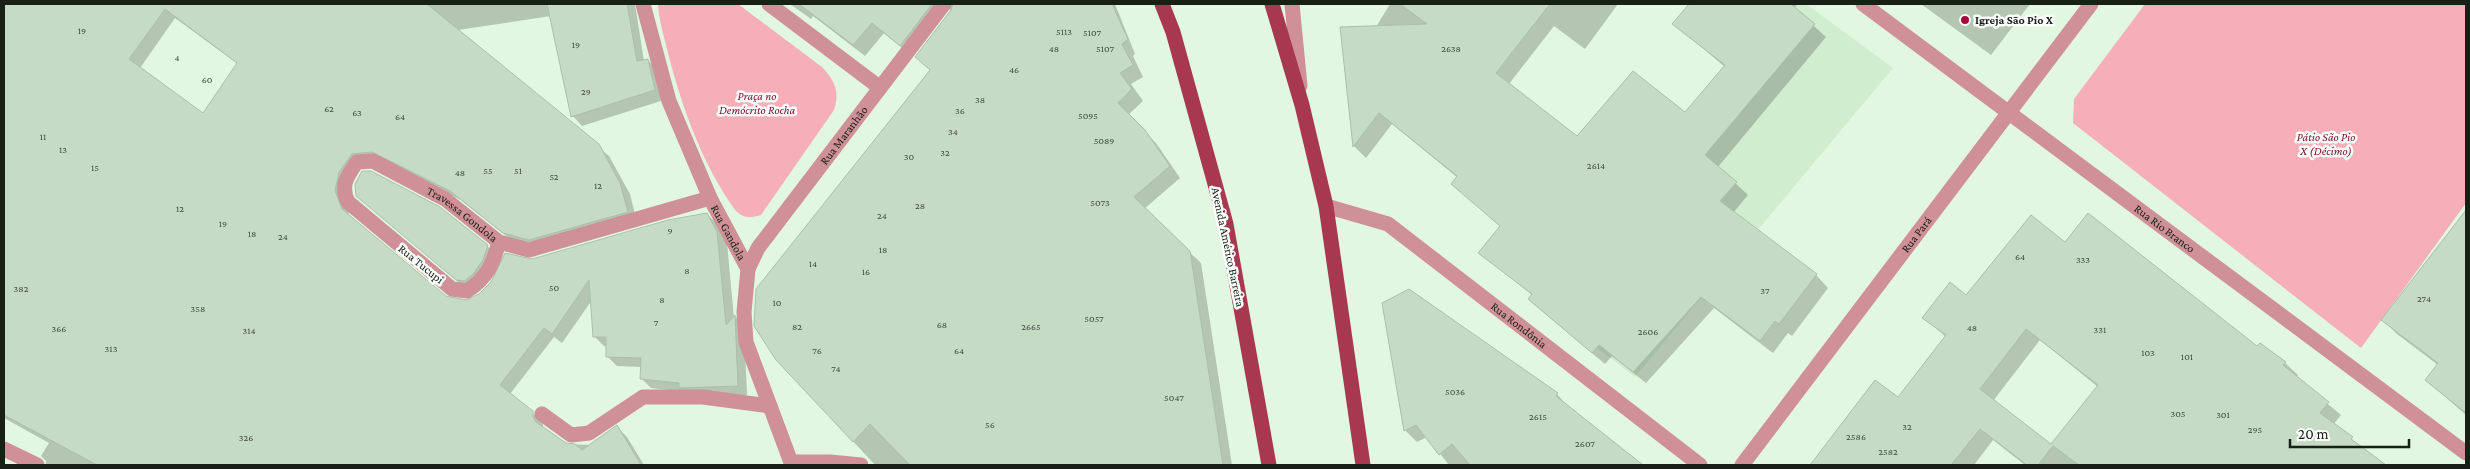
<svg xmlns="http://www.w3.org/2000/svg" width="2470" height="469" viewBox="0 0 2470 469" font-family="'Crimson Pro',serif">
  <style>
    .built { fill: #d1edcf }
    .green { fill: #f6afb8 }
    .shadow { fill: #0003; fill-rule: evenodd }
    .building { fill: #c6dbc4; stroke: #abc0a9; fill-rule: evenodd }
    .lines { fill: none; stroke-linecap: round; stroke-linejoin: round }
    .minor { stroke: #cf9098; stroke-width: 15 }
    .major { stroke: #a73850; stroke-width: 15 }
    .poi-dot { fill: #a50b40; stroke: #fafefa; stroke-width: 2 }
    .labels { text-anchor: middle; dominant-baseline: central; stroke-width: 5; stroke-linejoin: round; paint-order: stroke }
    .number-label { font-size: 10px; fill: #434e42 }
    .poi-label { font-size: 12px; font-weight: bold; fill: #171f17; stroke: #fafefa; text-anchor: start }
    .park-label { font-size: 12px; font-style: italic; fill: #801433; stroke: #fafefa }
    .street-label { font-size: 12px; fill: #171f17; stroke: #fafefa }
  </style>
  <rect width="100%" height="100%" fill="#e1f7df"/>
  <path class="built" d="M1783,4H1806L1893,68L1635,377L1532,298Z"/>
  <path class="green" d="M658,4H738L822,67C835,81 840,92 834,110L761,215C750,218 745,219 736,211C703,166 683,110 669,57C665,39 659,22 658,4Z
    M2145,4H2466V203L2361,348L2073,123L2074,99Z"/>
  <path class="shadow" d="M4,4H635L644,61L648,60L657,70L664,100L582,126L573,116L551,16L458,30L609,156L630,194L637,222L540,250L515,243L461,200L383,161L363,163L345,196L349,215L445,297L466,302L532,260L707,214L717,224L727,243L734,318L735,316L744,326L747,395L690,397L685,392L651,388L641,378L642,367L617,366L607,356V346H604L594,336L592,300L562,343L554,337L510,394L543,422V428L566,444L590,445L617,427L627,437L644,465H46V461L41,456L49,443L4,418ZM175,18L238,64L203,115L140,68Z
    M790,4H1115L1135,54L1133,56L1143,77L1131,84L1143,101L1128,115L1156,143L1180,178L1144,209L1201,263L1232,465H875L777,359L931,71L917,57L951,11L949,9L912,56L884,33L865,56L813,16L811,19Z
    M1390,4H1618L1585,49L1554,26L1509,84L1577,138L1685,114L1725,67L1674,24L1691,4H1798L1794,8L1826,37L1718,167L1748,195L1733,213L1816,275L1828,288L1792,336L1788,333L1773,353L1714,308L1646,383L1612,356L1605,364L1542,311L1530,298L1532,295L1480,253L1501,227L1453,184L1458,178L1392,124L1366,158L1354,146L1341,28L1376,27Z
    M1921,4H2030L1991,55Z
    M357,196L487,246L496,254L465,288Z
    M2466,214V415L2426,380L2438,365L2397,334L2383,320Z
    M2066,244L2285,363L2298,375L2296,377L2341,415L2333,425L2386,465H2025L1993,440L1974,465H1811L1875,382L1898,399L1946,337L1924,318ZM2040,340L2098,387L2052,446L1993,401Z
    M1409,290L1557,394L1568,407L1641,465H1449L1427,437L1417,442L1405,430Z"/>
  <path class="building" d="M4,4H427L599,144L620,183L628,212L529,240L503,233L450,191L372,152L352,154L339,172L335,191L342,209L446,296L466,300L479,294L491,282L505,253L532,259L668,220L707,213L717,232L726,325L735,315L738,386L679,388V383L640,379L641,358L606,357V337H593L589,280L552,334L544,328L500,385L533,411V417L536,422L566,443L575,444L582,450L617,425L641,465H97L4,415ZM165,9L237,63L203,113L129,59Z
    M547,4H627L637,61L648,59L655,90L571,117Z
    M799,4H932L900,46L872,23L853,45Z
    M953,4H1112L1128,39L1122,44L1133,65L1120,73L1132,89L1118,103L1145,130L1170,166L1134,197L1190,251L1223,465H910L870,424L853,442L776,360L754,326L756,289L930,70L915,57L951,10Z
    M1400,4H1550L1496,73L1577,136L1633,71L1685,112L1725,65L1672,24L1689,4H1791L1815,24L1705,155L1737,182L1720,201L1817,274L1779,324L1775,321L1760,341L1701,297L1633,372L1599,345L1592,353L1528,299L1532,294L1478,253L1500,226L1451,184L1457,176L1379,113L1353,147L1340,27L1427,24Z
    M362,171H371L440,207L488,245L483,260L473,274L465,281L456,280L356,196L355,184Z
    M2466,210V413L2425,380L2438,363L2381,320Z
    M2088,213L2257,346L2260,343L2286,362L2283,365L2329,402L2320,413L2353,437L2351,439L2386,465H2079L2053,446L2038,465H2027L1980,429L1951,465H1810L1875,380L1898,397L1946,335L1922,318L1950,282L1966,295L2031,215L2065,242ZM2026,329L2098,385L2051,444L1980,389Z
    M1409,289L1558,393L1556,396L1643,465H1470L1452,444L1439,455L1416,425L1404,431L1382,303Z"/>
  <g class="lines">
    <g class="minor">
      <path id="s1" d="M643,4L669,101L710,198L748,269L744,312L746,342L792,465"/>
      <path d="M769,4L879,87"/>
      <path d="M1292,4L1300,86"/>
      <path id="s2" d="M1863,4L2466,453"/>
      <path id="s3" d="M1326,206L1388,224L1700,465"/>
      <path id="s4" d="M499,242C493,264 487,278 467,291L452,289L348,202C340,186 347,176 357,162L373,161L445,199L499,242L529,250L710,198"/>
      <path id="s5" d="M748,269L758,248L944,4"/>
      <path d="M542,414L571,435L589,433L643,397H703L770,406"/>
      <path d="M4,449L37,465"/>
      <path d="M791,462H830L861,465"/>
      <path id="s6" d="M1742,465L2091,4"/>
    </g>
    <path class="major" d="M1162,4L1173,32L1226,224L1269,465
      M1272,4L1302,105L1326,206L1363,465"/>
  </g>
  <circle class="poi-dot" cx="1965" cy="20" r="5"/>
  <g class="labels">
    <g class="number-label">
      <text x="82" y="30">19</text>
      <text x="1064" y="31">5113</text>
      <text x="1092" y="32">5107</text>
      <text x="576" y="44">19</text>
      <text x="1054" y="48">48</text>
      <text x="1105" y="48">5107</text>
      <text x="1451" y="48">2638</text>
      <text x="177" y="57">4</text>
      <text x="1014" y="69">46</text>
      <text x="207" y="79">60</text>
      <text x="586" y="91">29</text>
      <text x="980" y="99">38</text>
      <text x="329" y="108">62</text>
      <text x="960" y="110">36</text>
      <text x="357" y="112">63</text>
      <text x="1088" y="115">5095</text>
      <text x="400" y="116">64</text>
      <text x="953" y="131">34</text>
      <text x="43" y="136">11</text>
      <text x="1104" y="140">5089</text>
      <text x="63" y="149">13</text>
      <text x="945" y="152">32</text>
      <text x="909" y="156">30</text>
      <text x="1596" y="165">2614</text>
      <text x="95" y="167">15</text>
      <text x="488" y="170">55</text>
      <text x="518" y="170">51</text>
      <text x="460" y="172">48</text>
      <text x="554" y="176">52</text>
      <text x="598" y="185">12</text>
      <text x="1100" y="202">5073</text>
      <text x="920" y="205">28</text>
      <text x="180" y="208">12</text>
      <text x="882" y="215">24</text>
      <text x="223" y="223">19</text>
      <text x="670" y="230">9</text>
      <text x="252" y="233">18</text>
      <text x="283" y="236">24</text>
      <text x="883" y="249">18</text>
      <text x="2020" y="256">64</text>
      <text x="2083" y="259">333</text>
      <text x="813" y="263">14</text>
      <text x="687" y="270">8</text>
      <text x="866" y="271">16</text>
      <text x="554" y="287">50</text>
      <text x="21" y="288">382</text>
      <text x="1765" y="290">37</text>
      <text x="2424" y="298">274</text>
      <text x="662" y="299">8</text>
      <text x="777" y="302">10</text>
      <text x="198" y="308">358</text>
      <text x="1094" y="318">5057</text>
      <text x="656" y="322">7</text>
      <text x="942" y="324">68</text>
      <text x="797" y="326">82</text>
      <text x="1031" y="326">2665</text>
      <text x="1972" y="327">48</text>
      <text x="59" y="328">366</text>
      <text x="2100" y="329">331</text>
      <text x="249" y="330">314</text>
      <text x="1648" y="331">2606</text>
      <text x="111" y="348">313</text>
      <text x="817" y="350">76</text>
      <text x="959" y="350">64</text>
      <text x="2148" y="352">103</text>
      <text x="2187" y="356">101</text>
      <text x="836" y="368">74</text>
      <text x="1455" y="391">5036</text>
      <text x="1174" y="397">5047</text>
      <text x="2178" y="413">305</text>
      <text x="2223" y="414">301</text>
      <text x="1538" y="416">2615</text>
      <text x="990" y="424">56</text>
      <text x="1907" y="426">32</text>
      <text x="2255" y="429">295</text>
      <text x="1856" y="436">2586</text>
      <text x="246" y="437">326</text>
      <text x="1585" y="443">2607</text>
      <text x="1888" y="451">2582</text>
    </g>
    <g class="poi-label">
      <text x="1975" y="20">Igreja São Pio X</text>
    </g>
    <g class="park-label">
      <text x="757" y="96">Praça no<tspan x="757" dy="14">Demócrito Rocha</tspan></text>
      <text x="2326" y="137">Pátio São Pio<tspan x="2326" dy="14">X (Décimo)</tspan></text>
    </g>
    <g class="street-label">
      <text stroke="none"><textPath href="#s5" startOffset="165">Rua Maranhão</textPath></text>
      <text stroke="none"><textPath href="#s4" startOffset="375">Travessa Gondola</textPath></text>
      <text stroke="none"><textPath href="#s2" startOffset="376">Rua Rio Branco</textPath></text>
      <text stroke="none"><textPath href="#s1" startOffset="245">Rua Gandola</textPath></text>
      <text stroke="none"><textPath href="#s6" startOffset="289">Rua Pará</textPath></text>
      <text transform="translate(1228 247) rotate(78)">Avenida Américo Barreira</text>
      <text transform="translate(421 264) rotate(39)">Rua Tucupi</text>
      <text stroke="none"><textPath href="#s3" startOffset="230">Rua Rondônia</textPath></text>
    </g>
  </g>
  <rect width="2470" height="469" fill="none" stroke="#171f17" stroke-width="10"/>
  <path d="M2290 439v8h119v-8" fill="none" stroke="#171f17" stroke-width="2.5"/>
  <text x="2298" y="439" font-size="15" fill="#171f17" stroke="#fafefa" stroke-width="4" paint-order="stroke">20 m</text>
</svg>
